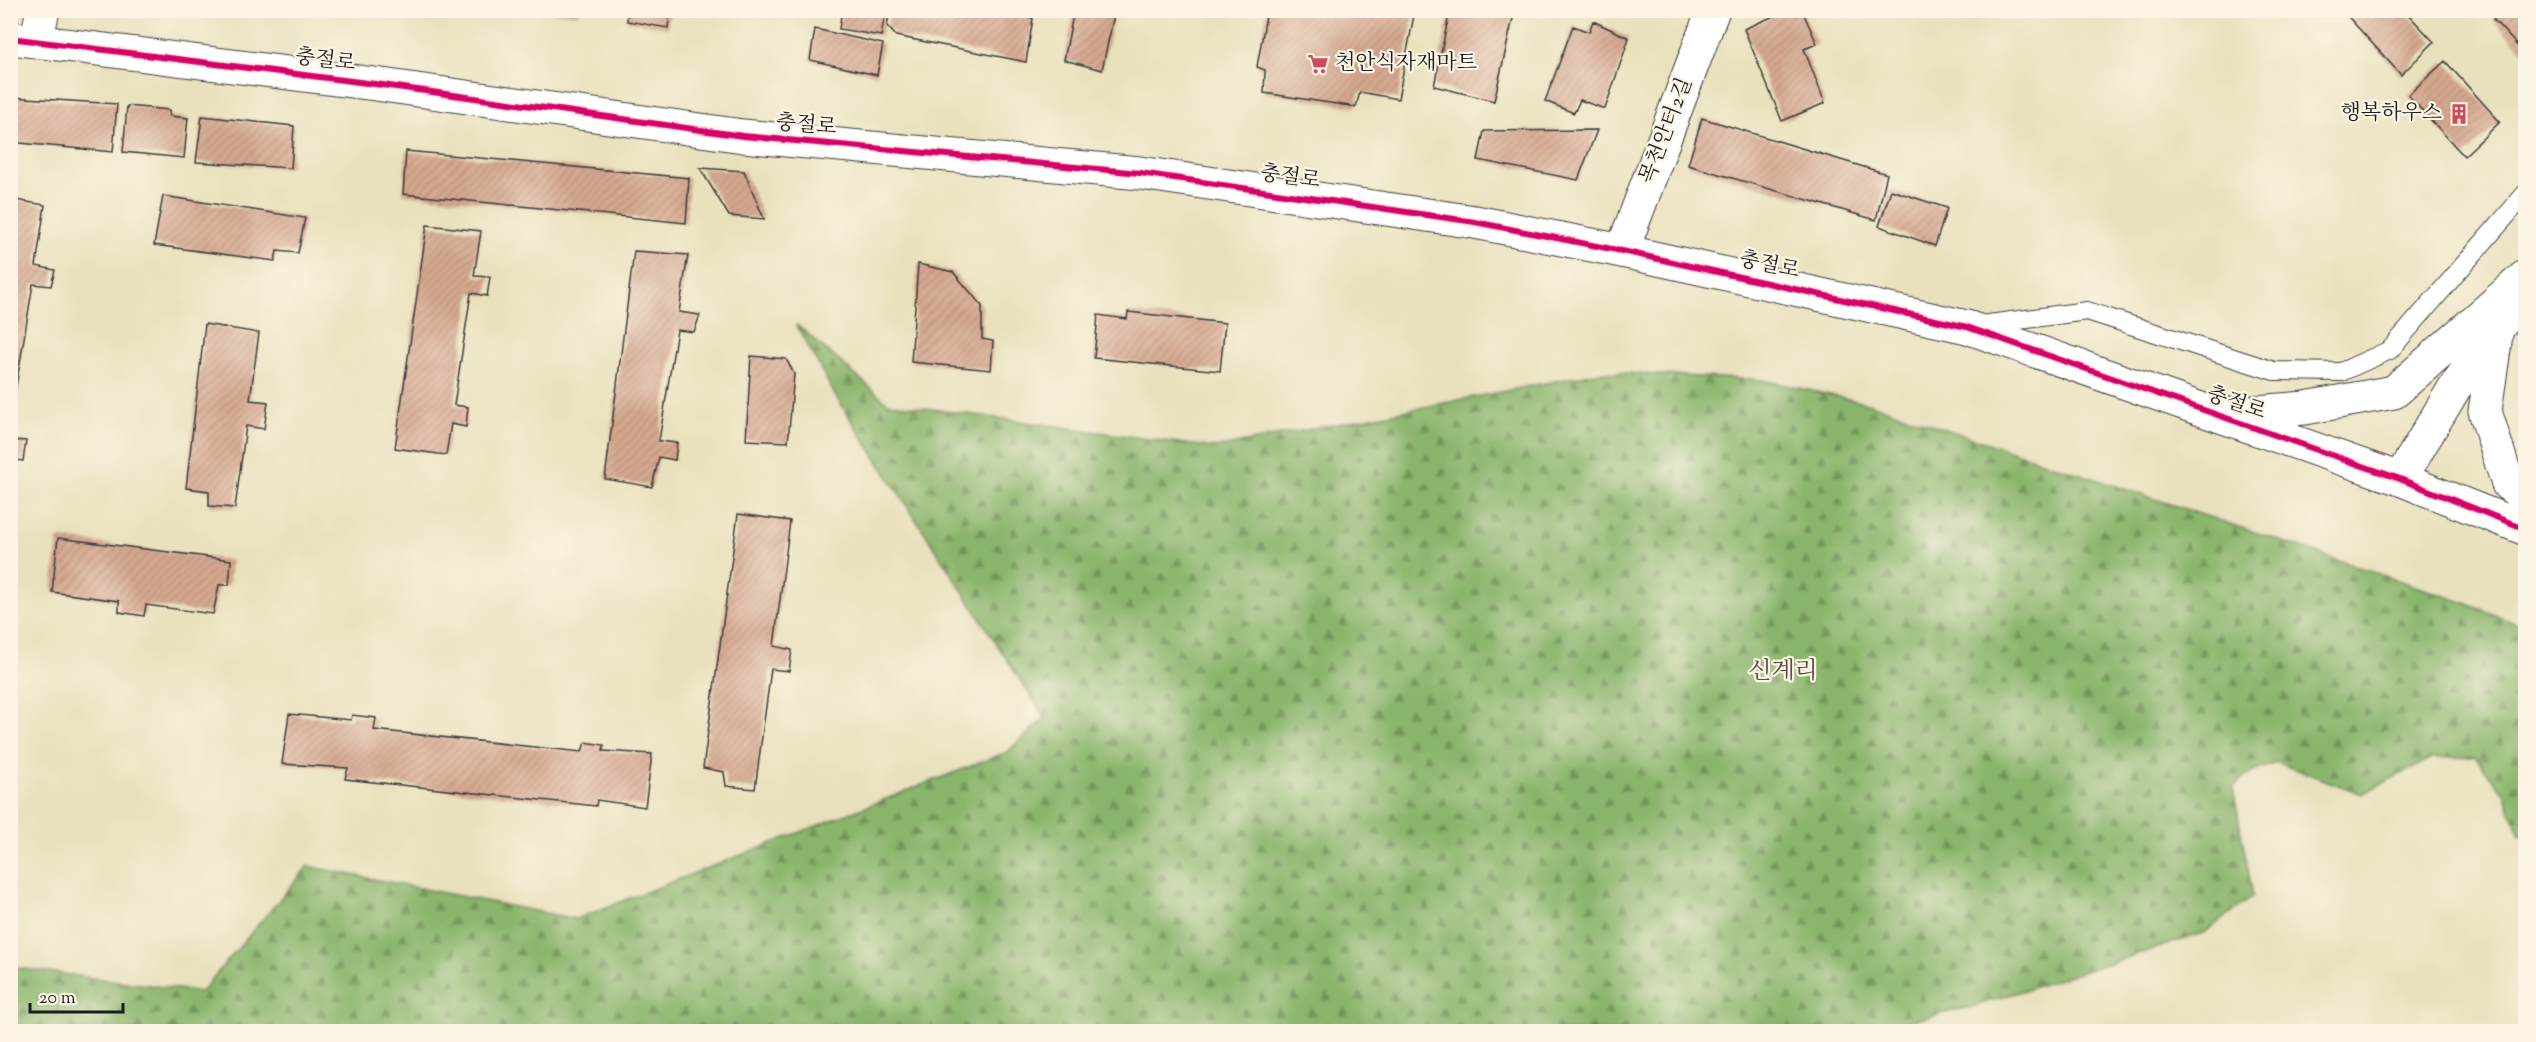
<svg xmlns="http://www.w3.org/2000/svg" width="2536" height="1042" viewBox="0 0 2536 1042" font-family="'Sorts Mill Goudy','Noto Serif KR',serif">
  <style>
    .forest { fill: url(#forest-firs); stroke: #536844; stroke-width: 1.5 }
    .building { fill: url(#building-hatch) }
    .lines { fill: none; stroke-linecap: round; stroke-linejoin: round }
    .service-casing { stroke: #3b3a34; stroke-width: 20 }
    .minor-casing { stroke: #3b3a34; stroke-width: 35 }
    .tertiary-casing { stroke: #3b3a34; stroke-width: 35 }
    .service { stroke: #fff; stroke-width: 18 }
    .minor { stroke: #fff; stroke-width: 33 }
    .tertiary { stroke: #fff; stroke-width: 33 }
    .cycleway-casing { stroke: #fcf5e5; stroke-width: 10 }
    .cycleway { stroke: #d6006c; stroke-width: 6 }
    .labels { text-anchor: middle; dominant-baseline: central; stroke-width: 4.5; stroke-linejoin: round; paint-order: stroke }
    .street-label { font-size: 21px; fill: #1c1c1c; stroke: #fcf5e5 }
    .poi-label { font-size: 21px; fill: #1c1c1c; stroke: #fcf5e5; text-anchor: start }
    .quarter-label { font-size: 24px; fill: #5d4d45; stroke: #fcf5e5 }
  </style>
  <defs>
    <pattern id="forest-firs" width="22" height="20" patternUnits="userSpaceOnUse" patternTransform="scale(1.5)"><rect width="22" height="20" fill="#8ab56c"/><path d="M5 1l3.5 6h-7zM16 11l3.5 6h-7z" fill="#709258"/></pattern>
    <pattern id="building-hatch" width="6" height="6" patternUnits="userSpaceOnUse" patternTransform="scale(1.5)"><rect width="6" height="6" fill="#d5a890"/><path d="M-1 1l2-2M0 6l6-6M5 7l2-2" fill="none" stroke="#b6907c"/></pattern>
  </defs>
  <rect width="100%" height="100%" fill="#fcf5e5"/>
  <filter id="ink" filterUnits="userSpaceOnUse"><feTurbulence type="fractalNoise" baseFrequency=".0167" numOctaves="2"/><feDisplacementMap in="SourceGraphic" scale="12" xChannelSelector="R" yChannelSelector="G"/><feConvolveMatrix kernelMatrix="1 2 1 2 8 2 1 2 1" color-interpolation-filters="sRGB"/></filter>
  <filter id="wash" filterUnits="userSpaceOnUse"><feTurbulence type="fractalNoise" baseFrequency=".008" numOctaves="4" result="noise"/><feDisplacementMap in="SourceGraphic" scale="24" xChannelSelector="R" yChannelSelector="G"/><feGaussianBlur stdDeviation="1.35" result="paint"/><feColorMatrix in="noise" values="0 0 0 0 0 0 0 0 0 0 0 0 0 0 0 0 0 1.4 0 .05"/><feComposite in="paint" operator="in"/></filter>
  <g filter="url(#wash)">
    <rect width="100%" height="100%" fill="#e9e1bd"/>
    <path class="forest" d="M796,324L888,403L1215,448L1601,372L1763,380L1871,404L2463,602L2525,627V835L2520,836L2504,793L2475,757L2432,758L2362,794L2276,762L2245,776L2233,788L2253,896L2204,933L1975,1006L1868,1031H11V967L201,992L308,866L576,919L1007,752L1045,718L835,395Z"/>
    <g id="blocks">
      <path class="building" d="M529,10H580L579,15Z
        M628,10H670L668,28L627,21Z
        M842,10H886L881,36L839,29Z
        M890,10H991L1033,18L1026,62L896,36L887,26Z
        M1074,10H1115L1102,70L1064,60Z
        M1267,10H1415L1398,99L1360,92L1356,107L1264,93L1265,70L1257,67Z
        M1450,10H1503L1514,14L1494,101L1434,86Z
        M1788,10H1802L1817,44L1804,49L1825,103L1782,121L1744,29Z
        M2342,10H2404L2434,42L2401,75Z
        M2502,10H2526V55L2493,19Z
        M1593,21L1629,38L1605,109L1580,100L1574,113L1545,101L1573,26L1589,32Z
        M815,29L883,44L877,75L810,60Z
        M2445,61L2500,122L2464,156L2408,95Z
        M10,97L117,104L113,152L10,142Z
        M127,106L169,110L170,116L188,118L184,158L123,152Z
        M202,116L294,126L291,168L196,162Z
        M1702,118L1887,174L1876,220L1688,165Z
        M1597,130L1578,180L1478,160L1484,131Z
        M406,151L689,178L686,223L403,194Z
        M700,168L744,171L764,219L729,216Z
        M1891,190L1947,208L1935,246L1879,226Z
        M163,196L305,218L298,253L277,251L275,261L154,245Z
        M10,199L45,205L36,266L55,270L51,286L33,284L12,411Z
        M427,225L481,231L474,276L490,277L487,296L471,293L454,405L468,407L466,427L451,424L446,455L395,448Z
        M634,251L688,255L679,312L700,315L694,332L677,330L659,441L677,443L675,460L659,457L652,487L605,479Z
        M918,264L953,272L982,306V339L993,341L991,370L911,362Z
        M1128,312L1225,323L1220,371L1094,358L1098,315L1127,319Z
        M205,324L259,333L250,400L268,402L264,429L246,426L235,508L209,506V491L186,488Z
        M751,356L786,359L794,374L788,442L746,440Z
        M10,440L26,441L23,461L10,459Z
        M738,514L790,521L774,646L792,650L789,671L771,669L755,789L726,786L724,772L703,768Z
        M58,538L231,560L229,585H219L213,614L146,605L144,616L119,612V601L52,592Z
        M289,714L351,720L352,715L376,718L374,730L582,752L585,742L604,745L603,751L652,754L645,807L597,800L596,806L345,779L348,768L282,764Z"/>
    </g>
  </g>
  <g filter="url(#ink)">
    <use href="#blocks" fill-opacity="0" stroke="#3b3a34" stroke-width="1.5"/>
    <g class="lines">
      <g class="service-casing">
        <path id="service" d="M1981,325L2087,311L2274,371L2341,372L2390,350L2526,193"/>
      </g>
      <g class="minor-casing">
        <path id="minor" d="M36,41L43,10
          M1622,251L1713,10"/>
      </g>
      <g class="tertiary-casing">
        <path id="tertiary" d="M10,38L375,84L743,136L1140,173L1475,222L1622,251L1967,327L2400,479L2526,529
          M2496,335L2485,411L2508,484L2526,497
          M2231,414L2305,408L2394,392L2526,276
          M2400,479L2455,387L2516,303"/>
      </g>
      <use href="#service" class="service"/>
      <use href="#minor" class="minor"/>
      <use href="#tertiary" class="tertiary"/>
      <g class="cycleway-casing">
        <path id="cycleway" d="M10,38L375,84L743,136L1140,173L1475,222L1622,251L1967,327L2400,479L2526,529"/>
      </g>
      <use href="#cycleway" class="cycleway"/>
    </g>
  </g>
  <defs>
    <g id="supermarket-bare" transform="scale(1.62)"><path d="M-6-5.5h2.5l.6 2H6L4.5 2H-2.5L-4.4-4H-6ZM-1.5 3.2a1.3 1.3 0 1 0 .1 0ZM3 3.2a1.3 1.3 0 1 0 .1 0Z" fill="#d1495b" stroke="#fcf5e5" stroke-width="2.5" paint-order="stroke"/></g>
    <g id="building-bare" transform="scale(1.62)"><path d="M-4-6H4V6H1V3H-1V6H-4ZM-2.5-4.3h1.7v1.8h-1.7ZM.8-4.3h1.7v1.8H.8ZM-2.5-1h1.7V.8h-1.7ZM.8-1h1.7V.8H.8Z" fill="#d1495b" stroke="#fcf5e5" stroke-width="2.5" paint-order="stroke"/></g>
  </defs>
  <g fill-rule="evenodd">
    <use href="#supermarket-bare" x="1318" y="64"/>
    <use href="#building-bare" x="2459" y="114"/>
  </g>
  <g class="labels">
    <g class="street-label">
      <text transform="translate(325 61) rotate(7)">충절로</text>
      <text transform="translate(806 126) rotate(5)">충절로</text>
      <text transform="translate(1667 131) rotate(-69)">목천안터2길</text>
      <text transform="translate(1290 178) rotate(8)">충절로</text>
      <text transform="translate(1769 266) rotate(12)">충절로</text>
      <text transform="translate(2236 404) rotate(19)">충절로</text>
    </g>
    <g class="poi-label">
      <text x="1335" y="64">천안식자재마트</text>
      <text x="2442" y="114" text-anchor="end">행복하우스</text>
    </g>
    <g class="quarter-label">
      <text x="1783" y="672">신계리</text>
    </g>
  </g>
  <rect width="2536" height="1042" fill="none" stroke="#fcf5e5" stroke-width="36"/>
  <path d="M30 1003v9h93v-9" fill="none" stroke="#1c1c1c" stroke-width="3"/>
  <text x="39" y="1003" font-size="18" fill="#1c1c1c" stroke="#fcf5e5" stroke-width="4.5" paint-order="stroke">20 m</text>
</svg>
